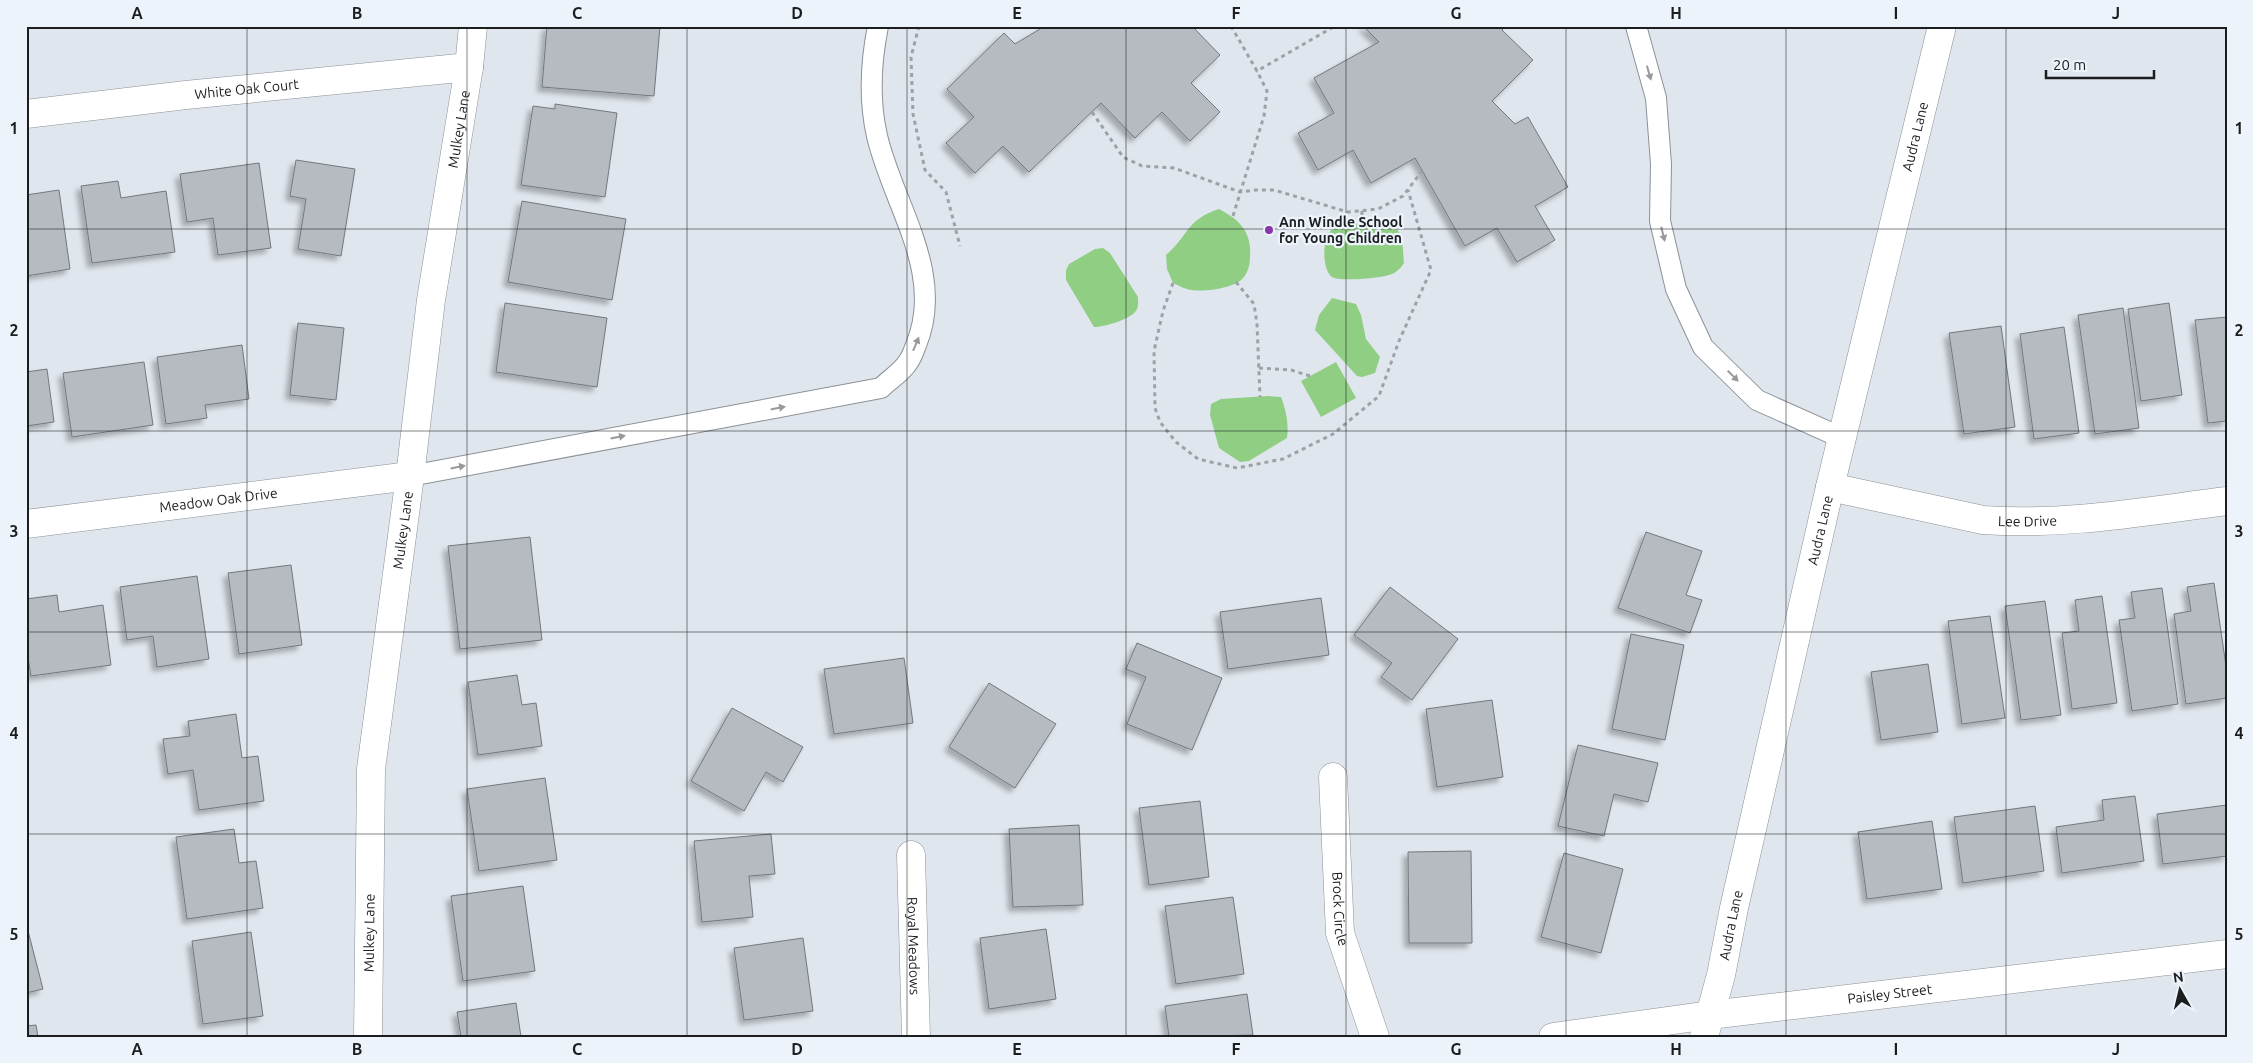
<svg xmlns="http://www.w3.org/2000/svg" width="2253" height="1063" viewBox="0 0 2253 1063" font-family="Ubuntu,sans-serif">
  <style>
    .green { fill: #90ce84 }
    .building { fill: #b5bbc1; stroke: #73787e; filter: url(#shadow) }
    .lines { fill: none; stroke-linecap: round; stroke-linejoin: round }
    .lane-casing { stroke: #8c9197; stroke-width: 22 }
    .street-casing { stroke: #8c9197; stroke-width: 29 }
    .secondary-casing { stroke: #8c9197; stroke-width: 29 }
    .path { stroke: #9da2a7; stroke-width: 3; stroke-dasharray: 4 4; stroke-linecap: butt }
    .lane { stroke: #fff; stroke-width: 20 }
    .street { stroke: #fff; stroke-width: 28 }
    .secondary { stroke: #fff; stroke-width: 28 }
    .oneway { fill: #98999a }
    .grid { fill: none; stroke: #1b1d1f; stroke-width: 1; stroke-opacity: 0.55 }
    .poi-dot { fill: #8737a7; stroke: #edf3fa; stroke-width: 2 }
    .labels { text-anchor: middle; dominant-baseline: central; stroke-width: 4.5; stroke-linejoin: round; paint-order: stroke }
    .street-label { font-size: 14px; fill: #1b1d1f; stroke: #edf3fa }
    .poi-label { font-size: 14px; font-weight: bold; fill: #1b1d1f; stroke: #edf3fa; text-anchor: start }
    .neatline { fill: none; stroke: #1b1d1f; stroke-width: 2 }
    .grid-label { font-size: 16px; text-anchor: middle; font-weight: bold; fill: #1b1d1f }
  </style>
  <defs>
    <filter id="shadow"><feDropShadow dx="-4.5" dy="4.5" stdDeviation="2.5" flood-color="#0004"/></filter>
  </defs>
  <rect width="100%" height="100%" fill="#e0e6ed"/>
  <path class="green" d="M1219,209C1240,220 1252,232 1250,257C1250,264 1248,273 1243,278C1234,289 1200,293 1187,289C1183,288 1178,285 1173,283L1167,269L1166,255C1190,234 1186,220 1219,209Z
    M1387,224C1406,229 1402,247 1404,263C1400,269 1396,273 1389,275C1380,278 1339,282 1332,277C1321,269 1321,231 1337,226C1350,222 1373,224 1387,224Z
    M1103,248L1110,253L1138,297C1138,303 1139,308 1135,312C1128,320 1104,327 1094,327L1066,280V270L1069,264L1095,249Z
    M1332,298L1356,304L1361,315L1366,339L1380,357L1375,373L1362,377L1357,376L1315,330L1319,315Z
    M1336,362L1356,398L1321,417L1301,381Z
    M1268,396L1281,397C1286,410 1289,424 1287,438L1249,461L1240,462L1219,448L1210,415L1211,404L1221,399Z"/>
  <path class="building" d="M547,26H660L654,96L542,87Z
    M1045,26H1192L1220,55L1191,83L1220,112L1190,141L1162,112L1135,138L1101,103L1029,172L1003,146L975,173L946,143L974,117L947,89L1004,33L1015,44Z
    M1363,26H1506L1502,30L1533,60L1492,101L1515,124L1528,117L1568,187L1535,206L1555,240L1517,262L1497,228L1465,246L1415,158L1371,183L1353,150L1318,170L1298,133L1334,113L1314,78L1379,42Z
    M555,104L617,113L605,197L521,185L533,106L555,109Z
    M296,160L355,169L341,256L298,249L306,199L290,196Z
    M259,163L271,248L218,255L213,218L187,222L180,174Z
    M118,181L121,198L166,191L175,252L92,263L81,186Z
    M59,190L70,269L26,276V195Z
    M522,201L626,219L612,300L508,282Z
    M505,303L607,318L597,387L496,372Z
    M2169,303L2182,395L2141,401L2128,309Z
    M2123,308L2139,428L2095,434L2078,315Z
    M2227,317V421L2208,423L2195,320Z
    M298,323L344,328L336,400L290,395Z
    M2001,326L2015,427L1964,434L1949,333Z
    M2064,327L2079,433L2034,439L2020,334Z
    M242,345L249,399L205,405L207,418L166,424L157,357Z
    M144,362L153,425L72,437L63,373Z
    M47,369L54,422L26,426V372Z
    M1646,532L1702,551L1686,595L1702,600L1690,633L1618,608Z
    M530,537L542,640L460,649L448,546Z
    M291,565L302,645L239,654L228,573Z
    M197,576L209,659L157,667L153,636L127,640L120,587Z
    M2214,583L2227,673V698L2186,704L2174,614L2191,611L2187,587Z
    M1390,587L1458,639L1412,700L1381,677L1392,663L1354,635Z
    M2162,588L2178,704L2132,711L2119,620L2135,618L2131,592Z
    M57,595L59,612L103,605L111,665L31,676L26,646V599Z
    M2102,596L2117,703L2072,709L2062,633L2079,631L2075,600Z
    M1321,598L1329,655L1228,669L1220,612Z
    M2045,601L2061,715L2021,720L2005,606Z
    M1990,616L2005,718L1962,724L1948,621Z
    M1631,634L1684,645L1665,740L1612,729Z
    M1137,643L1222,678L1192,750L1127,724L1146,677L1126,669Z
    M904,658L913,723L834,734L824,669Z
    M1928,664L1938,732L1881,740L1871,672Z
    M517,675L522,705L536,703L542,746L478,755L468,682Z
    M989,683L1056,724L1015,788L949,747Z
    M1492,700L1503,777L1437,787L1426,709Z
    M732,708L803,747L783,782L766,772L744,811L691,781Z
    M236,714L242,758L258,756L264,801L199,810L193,770L168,774L163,739L190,736L188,721Z
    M1578,745L1658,763L1648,802L1614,794L1604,836L1558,826Z
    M545,778L557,860L479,871L467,789Z
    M2135,796L2144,861L2062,873L2056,827L2104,820L2102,800Z
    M1200,801L1209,877L1149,885L1139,808Z
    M2227,805V856L2163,864L2157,814Z
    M2035,806L2044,871L1963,883L1954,817Z
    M1932,821L1942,889L1867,899L1858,832Z
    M1079,825L1083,905L1013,907L1009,829Z
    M234,829L239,863L256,861L263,908L187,919L176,837Z
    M771,834L775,874L749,876L753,917L702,922L694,841Z
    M1471,851L1472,943H1409L1408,852Z
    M1564,853L1623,869L1601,953L1541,937Z
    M523,886L535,971L463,981L451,896Z
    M1233,897L1244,974L1176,984L1165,906Z
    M26,923L43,989L26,993Z
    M1046,929L1056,999L989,1009L980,938Z
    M251,932L263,1016L203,1024L192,941Z
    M803,938L813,1011L744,1020L734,948Z
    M1247,994L1253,1035L1169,1037L1165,1006Z
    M516,1003L521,1037H461L457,1012Z
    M36,1025L38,1037H26V1026Z"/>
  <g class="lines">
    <g class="lane-casing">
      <path id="lane" d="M1636,26L1656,98L1661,164L1660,221L1676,289L1703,347L1757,400L1842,438
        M410,476L881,388C889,380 902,372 908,362C912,357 914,350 916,345C946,273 893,205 877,136C869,101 871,61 878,26"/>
    </g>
    <g class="street-casing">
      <g id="street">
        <path id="s1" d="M26,114L186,95L469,67"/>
        <path id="s2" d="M1830,487L1983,520C2064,526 2146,511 2227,501"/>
        <path id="s3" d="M26,524L410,476"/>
        <path id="s4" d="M1333,777L1340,933L1375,1037"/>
        <path id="s5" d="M911,855L916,1037"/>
        <path id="s6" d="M368,1037L371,769L410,476L431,300L469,67L473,26"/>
        <path d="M1553,1037L1710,1015"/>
      </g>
    </g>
    <g class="secondary-casing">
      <g id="secondary">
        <path id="s7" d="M1710,1015L2227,954"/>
        <path id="s8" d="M1704,1037L1721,975L1734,908L1830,487L1942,26"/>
      </g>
    </g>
    <path class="path" d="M919,26L911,57L913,114L925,170L946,192L960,246
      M1231,26L1257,71L1335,26
      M1092,112L1123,157L1142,166L1174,168L1240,192L1256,190H1274L1348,212L1378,209L1403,196L1422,171
      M1362,211V225
      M1233,216L1264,116L1267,91L1257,71
      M1236,282L1254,304L1257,324L1260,397
      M1173,283L1163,311L1154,351L1155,408L1160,422L1176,442L1198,459L1237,468L1283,459L1333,434L1379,396L1399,341L1431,270L1408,190
      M1259,368L1291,370L1310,376"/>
    <use href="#lane" class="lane"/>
    <use href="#street" class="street"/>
    <use href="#secondary" class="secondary"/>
  </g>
  <defs><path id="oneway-solid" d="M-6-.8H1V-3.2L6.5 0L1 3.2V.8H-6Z" transform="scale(1.25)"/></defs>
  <g class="oneway">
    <use href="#oneway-solid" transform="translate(1649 73) rotate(74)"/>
    <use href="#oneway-solid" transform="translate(1663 234) rotate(76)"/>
    <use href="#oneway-solid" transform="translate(916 344) rotate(-67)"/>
    <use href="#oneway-solid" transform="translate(1733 376) rotate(45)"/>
    <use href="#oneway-solid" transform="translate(778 408) rotate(-11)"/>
    <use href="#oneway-solid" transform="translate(618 437) rotate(-11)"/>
    <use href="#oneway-solid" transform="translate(458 467) rotate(-11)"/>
  </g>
  <path class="grid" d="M247,26V1037M467,26V1037M687,26V1037M907,26V1037M1126,26V1037M1346,26V1037M1566,26V1037M1786,26V1037M2006,26V1037M26,229H2227M26,431H2227M26,632H2227M26,834H2227"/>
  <circle class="poi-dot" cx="1269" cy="230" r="5"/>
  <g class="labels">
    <g class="street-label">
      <text stroke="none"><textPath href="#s1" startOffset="222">White Oak Court</textPath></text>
      <text stroke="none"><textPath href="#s6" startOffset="914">Mulkey Lane</textPath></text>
      <text stroke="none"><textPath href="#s8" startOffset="925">Audra Lane</textPath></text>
      <text stroke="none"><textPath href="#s3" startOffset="194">Meadow Oak Drive</textPath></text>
      <text stroke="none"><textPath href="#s2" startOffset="201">Lee Drive</textPath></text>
      <text stroke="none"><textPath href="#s6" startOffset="509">Mulkey Lane</textPath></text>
      <text stroke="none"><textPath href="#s8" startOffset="520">Audra Lane</textPath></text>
      <text stroke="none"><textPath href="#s4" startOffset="132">Brock Circle</textPath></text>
      <text stroke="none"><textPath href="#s8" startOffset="115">Audra Lane</textPath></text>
      <text stroke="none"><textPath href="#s6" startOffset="104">Mulkey Lane</textPath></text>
      <text stroke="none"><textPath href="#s5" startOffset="91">Royal Meadows</textPath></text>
      <text stroke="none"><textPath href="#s7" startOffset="181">Paisley Street</textPath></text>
    </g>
    <g class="poi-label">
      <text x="1279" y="222">Ann Windle School<tspan x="1279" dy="16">for Young Children</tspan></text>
    </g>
  </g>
  <rect width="2253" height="1063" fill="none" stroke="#edf3fa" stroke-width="55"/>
  <g transform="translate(2180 990) rotate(352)" stroke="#edf3fa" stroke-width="4" paint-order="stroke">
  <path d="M0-4L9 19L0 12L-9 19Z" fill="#1b1d1f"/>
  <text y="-8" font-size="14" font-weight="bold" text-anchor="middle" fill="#1b1d1f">N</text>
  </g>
  <path d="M2046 70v8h108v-8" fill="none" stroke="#1b1d1f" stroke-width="2.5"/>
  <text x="2053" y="70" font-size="15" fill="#1b1d1f" stroke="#edf3fa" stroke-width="4" paint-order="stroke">20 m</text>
  <rect x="28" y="28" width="2198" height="1008" class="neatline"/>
  <g class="grid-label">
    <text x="137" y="19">A</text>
    <text x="357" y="19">B</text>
    <text x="577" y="19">C</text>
    <text x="797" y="19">D</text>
    <text x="1017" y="19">E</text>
    <text x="1236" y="19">F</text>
    <text x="1456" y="19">G</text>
    <text x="1676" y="19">H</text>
    <text x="1896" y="19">I</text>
    <text x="2116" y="19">J</text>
    <text x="14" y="134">1</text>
    <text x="2239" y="134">1</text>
    <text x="14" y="336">2</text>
    <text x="2239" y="336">2</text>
    <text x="14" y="537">3</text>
    <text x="2239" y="537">3</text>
    <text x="14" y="739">4</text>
    <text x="2239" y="739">4</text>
    <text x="14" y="940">5</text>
    <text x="2239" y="940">5</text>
    <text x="137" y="1055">A</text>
    <text x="357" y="1055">B</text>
    <text x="577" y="1055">C</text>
    <text x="797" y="1055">D</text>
    <text x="1017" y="1055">E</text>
    <text x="1236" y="1055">F</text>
    <text x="1456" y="1055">G</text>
    <text x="1676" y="1055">H</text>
    <text x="1896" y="1055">I</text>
    <text x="2116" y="1055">J</text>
  </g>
</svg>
